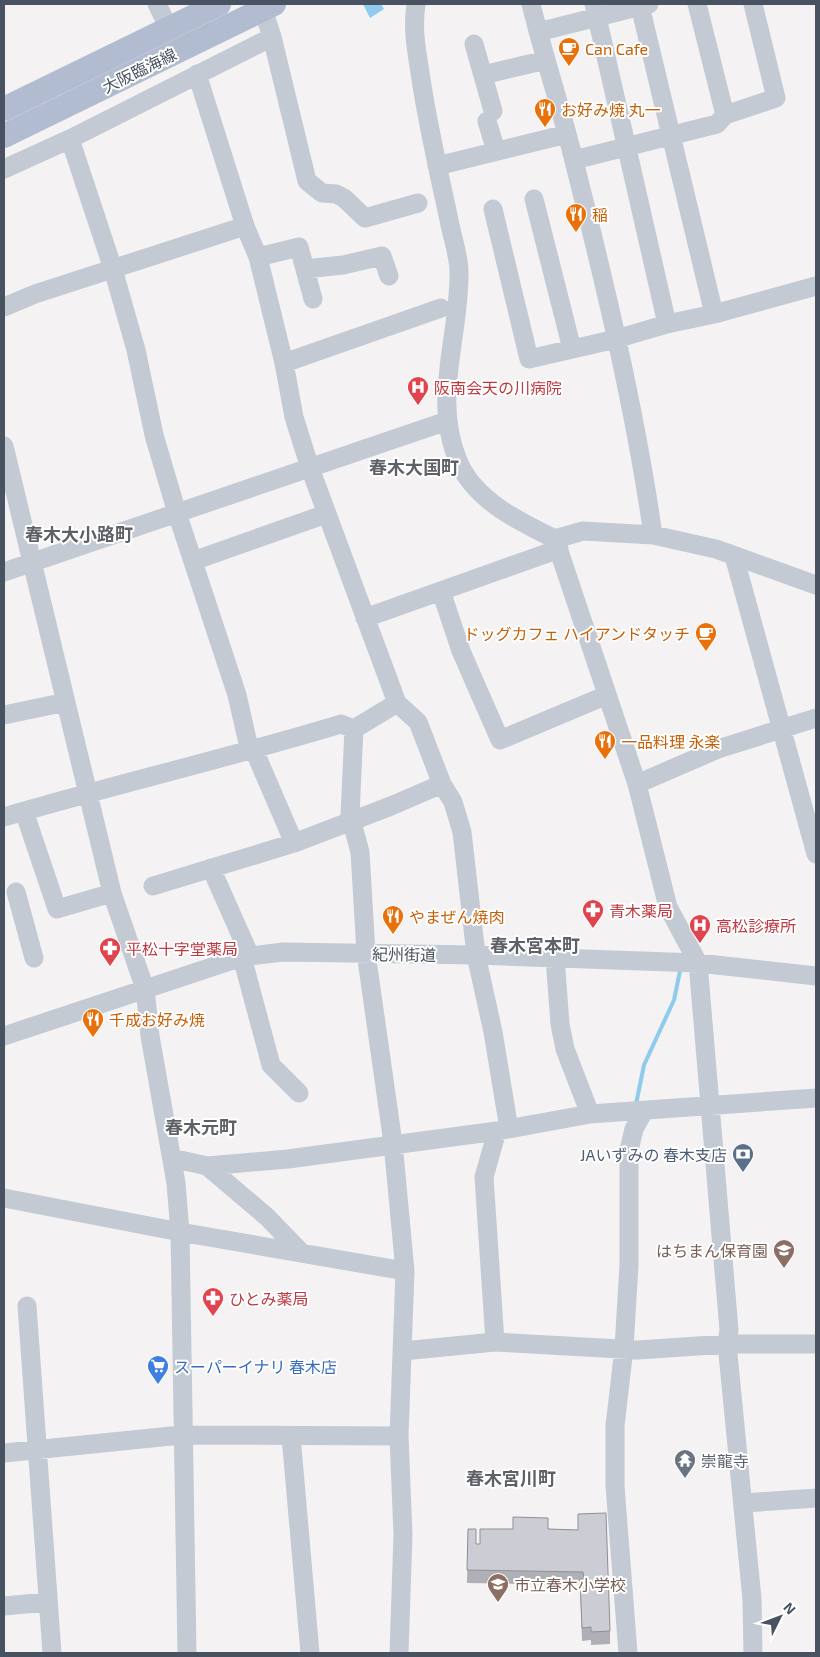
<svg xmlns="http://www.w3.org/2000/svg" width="820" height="1657" viewBox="0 0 820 1657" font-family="'Exo 2','Noto Sans JP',sans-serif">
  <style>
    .water { fill: #8ecbef }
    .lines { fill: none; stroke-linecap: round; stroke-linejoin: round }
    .stream { stroke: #8ecbef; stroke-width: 4 }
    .minor { stroke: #c3cad4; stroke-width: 19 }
    .major { stroke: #b2bcd1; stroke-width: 24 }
    .wall { fill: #afb0b6 }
    .building { fill: #cccdd4; stroke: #8f9094 }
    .labels { text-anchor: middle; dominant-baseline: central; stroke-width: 4; stroke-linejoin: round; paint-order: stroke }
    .food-label { font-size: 16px; fill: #c56008; stroke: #fff; text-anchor: start }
    .street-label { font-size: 16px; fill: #495260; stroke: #fff }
    .health-label { font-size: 16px; fill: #be3a42; stroke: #fff; text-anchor: start }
    .service-label { font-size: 16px; fill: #4e5e75; stroke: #fff; text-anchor: end }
    .education-label { font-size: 16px; fill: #785e54; stroke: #fff; text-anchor: end }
    .shop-label { font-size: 16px; fill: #366cbe; stroke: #fff; text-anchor: start }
    .worship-label { font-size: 16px; fill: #5b616d; stroke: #fff; text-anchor: start }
    .neighbourhood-label { font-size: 18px; font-weight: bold; fill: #5e6167; stroke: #fff }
  </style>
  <rect width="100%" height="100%" fill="#f4f2f2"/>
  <path class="water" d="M363,4H381L384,9L370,18Z"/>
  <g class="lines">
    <path class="stream" d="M636,1104L644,1065L674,1000L680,971"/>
    <path class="minor" d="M157,4L169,29
      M416,4C412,30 417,53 421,79C428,126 439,173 449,220C452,237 459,255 459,272C460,337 431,399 459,463C476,501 520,522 555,539L583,531L653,535L716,549L816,585
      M531,4C544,57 561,108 574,161C605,284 635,409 653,535
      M594,4L667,324
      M697,4L725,115
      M640,6L714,314
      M538,32L649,4
      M272,37L307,181L322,193L336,194L344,198L365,218L418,203
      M474,44L493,111
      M197,74L245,226L258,257L284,363L294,417L310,468L397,703L418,722L442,784L453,802L462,832L476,955L493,1032L509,1129
      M483,75L546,60
      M487,121L496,151
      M70,139L113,269L136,350L154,435L177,513L237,695L250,752
      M574,160L717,124L725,115L776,98L753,4
      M437,166L567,134
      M4,169L70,139L272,37L263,9
      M534,199L572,349
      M493,209L529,359L616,339L667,324L714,314L816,286
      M258,257L299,247L313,299
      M305,269L343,265L382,256L389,276
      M4,307L35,294L245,226
      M284,363L441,308
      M4,446L112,893L145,989L150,1036L176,1183L180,1232L187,1653
      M555,539L637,784L668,907L698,963L729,1330L727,1344L752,1599L753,1653
      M734,556L816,854
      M193,561L326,514
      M4,572L447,421
      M441,591L461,651L500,740L607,695
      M365,618L559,549
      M4,715L66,702
      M354,729L350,815L360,852L366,953L393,1143L405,1271L399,1436L403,1535L399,1653
      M354,729L397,703
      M254,750L294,843
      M637,784L718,749L816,718
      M24,811L57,909L112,893
      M4,817C116,784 229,758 341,724L354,729
      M211,868L250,956
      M153,886L294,843L391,806L442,784
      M16,892L34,958
      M242,957L271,1065L299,1093
      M555,958L560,1024L565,1049L590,1114
      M4,1036L242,957L283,952L476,955L698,963L816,976
      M172,1158L207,1166L288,1159L497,1131L590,1114L816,1098
      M207,1166L267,1217L302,1253
      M4,1198L180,1232L405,1271
      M27,1306L52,1653
      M495,1342L484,1177L497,1131
      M403,1351L495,1342L638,1350L727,1344H816
      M291,1436L310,1653
      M4,1453L181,1435L399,1436
      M744,1503L816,1498
      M4,1606L47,1602
      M628,1653L615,1486V1426L624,1348L629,1265V1150L634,1129L644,1111"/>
    <path class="major" d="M4,109L219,4
      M4,136L274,4"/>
  </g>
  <path class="wall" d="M578,1514L610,1631V1644L591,1645V1640L582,1641L580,1585L467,1583L468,1529L476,1544H480L513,1529L578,1530Z"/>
  <path class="building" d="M606,1513L610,1631L591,1632V1627L582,1628L580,1579H584L583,1572L467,1570L468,1529H476V1544H480V1529H513V1517L548,1518V1529L578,1530V1514Z"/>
  <defs>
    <g id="cafe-pin" transform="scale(1.125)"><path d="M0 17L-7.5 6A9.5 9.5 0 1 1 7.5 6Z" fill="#e8710a" stroke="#fff"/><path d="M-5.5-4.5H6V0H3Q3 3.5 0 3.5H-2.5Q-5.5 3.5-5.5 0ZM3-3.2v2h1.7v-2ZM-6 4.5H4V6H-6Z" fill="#fff"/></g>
    <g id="restaurant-pin" transform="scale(1.125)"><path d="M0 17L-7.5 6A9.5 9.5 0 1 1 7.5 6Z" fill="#e8710a" stroke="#fff"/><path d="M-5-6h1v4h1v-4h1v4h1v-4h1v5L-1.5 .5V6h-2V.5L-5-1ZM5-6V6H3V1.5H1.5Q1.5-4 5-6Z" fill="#fff"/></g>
    <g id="hospital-pin" transform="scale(1.125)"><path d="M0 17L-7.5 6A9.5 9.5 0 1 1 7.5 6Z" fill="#e0444e" stroke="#fff"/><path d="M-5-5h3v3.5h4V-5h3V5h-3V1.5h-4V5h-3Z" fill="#fff"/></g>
    <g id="pharmacy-pin" transform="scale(1.125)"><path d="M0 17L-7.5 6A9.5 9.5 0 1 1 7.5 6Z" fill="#e0444e" stroke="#fff"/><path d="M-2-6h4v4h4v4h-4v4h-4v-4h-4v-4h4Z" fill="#fff"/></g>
    <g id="bank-pin" transform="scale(1.125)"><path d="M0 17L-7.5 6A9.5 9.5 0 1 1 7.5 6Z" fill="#5c6f8a" stroke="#fff"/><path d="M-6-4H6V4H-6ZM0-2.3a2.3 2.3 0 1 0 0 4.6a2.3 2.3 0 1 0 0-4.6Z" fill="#fff"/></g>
    <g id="school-pin" transform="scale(1.125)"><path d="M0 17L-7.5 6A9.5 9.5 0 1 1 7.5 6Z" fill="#8d6e63" stroke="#fff"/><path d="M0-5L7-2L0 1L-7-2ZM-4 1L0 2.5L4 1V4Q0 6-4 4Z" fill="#fff"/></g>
    <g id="supermarket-pin" transform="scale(1.125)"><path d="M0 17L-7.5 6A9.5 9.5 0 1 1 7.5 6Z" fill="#3f7fe0" stroke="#fff"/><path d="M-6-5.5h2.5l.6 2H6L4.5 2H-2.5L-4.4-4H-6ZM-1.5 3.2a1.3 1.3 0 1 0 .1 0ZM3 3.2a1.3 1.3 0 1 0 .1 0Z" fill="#fff"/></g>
    <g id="temple-pin" transform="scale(1.125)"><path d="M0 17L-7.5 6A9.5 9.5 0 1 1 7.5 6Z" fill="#6b7280" stroke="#fff"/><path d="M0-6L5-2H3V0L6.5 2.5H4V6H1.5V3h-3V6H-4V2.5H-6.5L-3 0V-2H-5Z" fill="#fff"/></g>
  </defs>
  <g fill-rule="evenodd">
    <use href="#cafe-pin" x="569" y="48"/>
    <use href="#restaurant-pin" x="545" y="109"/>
    <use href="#restaurant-pin" x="576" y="214"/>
    <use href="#hospital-pin" x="418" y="387"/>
    <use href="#cafe-pin" x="706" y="633"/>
    <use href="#restaurant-pin" x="605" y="741"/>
    <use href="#pharmacy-pin" x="593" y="910"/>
    <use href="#restaurant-pin" x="393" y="916"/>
    <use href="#hospital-pin" x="700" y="925"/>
    <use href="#pharmacy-pin" x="110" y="948"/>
    <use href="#restaurant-pin" x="93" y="1019"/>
    <use href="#bank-pin" x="743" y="1154"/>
    <use href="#school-pin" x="784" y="1250"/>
    <use href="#pharmacy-pin" x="213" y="1298"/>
    <use href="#supermarket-pin" x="158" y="1366"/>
    <use href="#temple-pin" x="685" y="1460"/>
    <use href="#school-pin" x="498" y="1584"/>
  </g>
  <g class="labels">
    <g class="food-label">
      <text x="585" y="48">Can Cafe</text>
      <text x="561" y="109">お好み焼 丸一</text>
      <text x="592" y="214">稲</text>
      <text x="690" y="633" text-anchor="end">ドッグカフェ ハイアンドタッチ</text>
      <text x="621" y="741">一品料理 永楽</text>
      <text x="409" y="916">やまぜん焼肉</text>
      <text x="109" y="1019">千成お好み焼</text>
    </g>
    <g class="street-label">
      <text transform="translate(139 70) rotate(-26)">大阪臨海線</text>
      <text transform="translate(404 954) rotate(1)">紀州街道</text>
    </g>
    <g class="health-label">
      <text x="434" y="387">阪南会天の川病院</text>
      <text x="609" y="910">青木薬局</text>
      <text x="716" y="925">高松診療所</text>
      <text x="126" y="948">平松十字堂薬局</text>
      <text x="229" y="1298">ひとみ薬局</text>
    </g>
    <g class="service-label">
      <text x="727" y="1154">JAいずみの 春木支店</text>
    </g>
    <g class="education-label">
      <text x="768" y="1250">はちまん保育園</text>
      <text x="514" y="1584" text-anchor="start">市立春木小学校</text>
    </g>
    <g class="shop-label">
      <text x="174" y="1366">スーパーイナリ 春木店</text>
    </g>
    <g class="worship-label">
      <text x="701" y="1460">崇龍寺</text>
    </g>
    <g class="neighbourhood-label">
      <text x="414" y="467">春木大国町</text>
      <text x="79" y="534">春木大小路町</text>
      <text x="535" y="945">春木宮本町</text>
      <text x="201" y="1127">春木元町</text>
      <text x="511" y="1478">春木宮川町</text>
    </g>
  </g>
  <rect width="820" height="1657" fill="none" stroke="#495260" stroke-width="10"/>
  <g transform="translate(780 1617) rotate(48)" stroke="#ffffff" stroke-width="4" paint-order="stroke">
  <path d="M0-4L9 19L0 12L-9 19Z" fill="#495260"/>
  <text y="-8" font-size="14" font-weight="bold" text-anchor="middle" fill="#495260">N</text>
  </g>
</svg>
